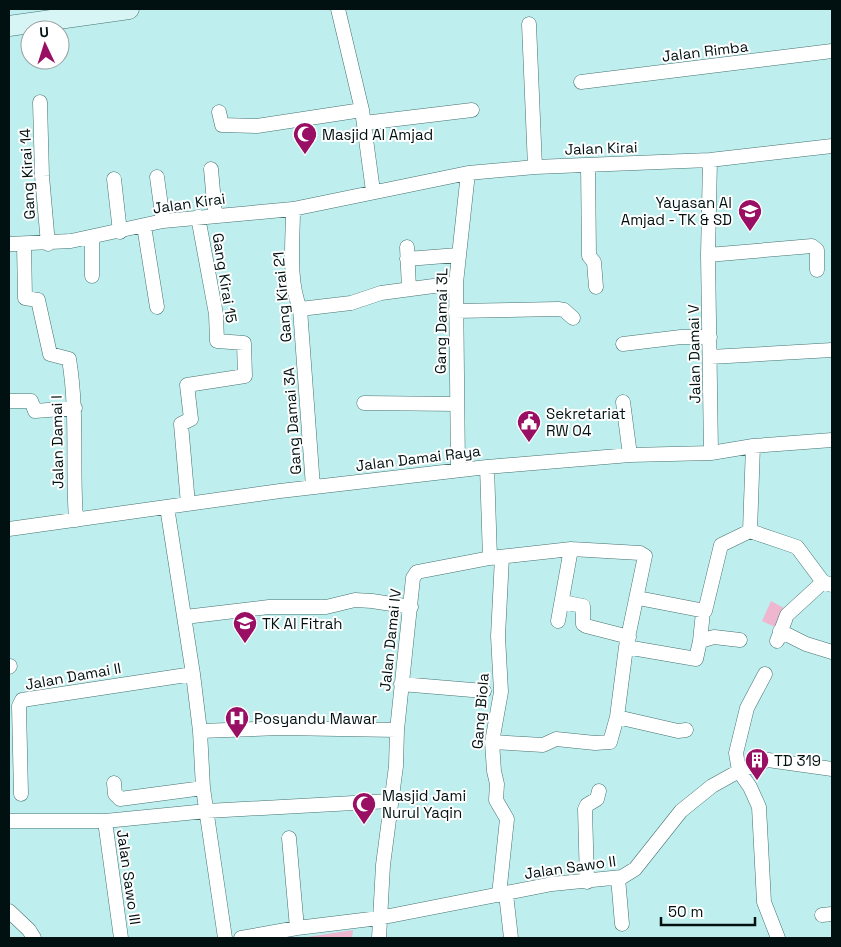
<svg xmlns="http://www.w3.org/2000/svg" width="841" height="947" viewBox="0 0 841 947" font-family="'Space Grotesk',sans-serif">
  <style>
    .green { fill: #efb6cf }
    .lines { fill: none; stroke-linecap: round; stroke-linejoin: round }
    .street-casing { stroke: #457271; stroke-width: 15 }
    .secondary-casing { stroke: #457271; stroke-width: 21 }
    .street { stroke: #fff; stroke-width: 14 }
    .secondary { stroke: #d6f5f4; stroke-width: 20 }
    .labels { text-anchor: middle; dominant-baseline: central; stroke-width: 4; stroke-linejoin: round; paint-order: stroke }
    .street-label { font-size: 15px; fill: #011111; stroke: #fff }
    .poi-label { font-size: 15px; fill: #011111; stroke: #fff; text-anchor: start }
  </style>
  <rect width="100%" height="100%" fill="#beefee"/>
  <path class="green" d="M771,601L784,608L775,627L762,621Z
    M353,930L352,938H301Z"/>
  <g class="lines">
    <g class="street-casing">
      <path id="street" d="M338,9L362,110L373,191
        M529,24L535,167
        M581,82L832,51
        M40,102L42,176L48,244
        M219,112L222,125L257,126L362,110
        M364,123L472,110
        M710,160L708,255L711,453
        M588,165L589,256L594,262L596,287
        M211,169L215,214
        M157,177L163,221
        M114,179L120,232
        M293,209C293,241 288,279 300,309L313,487
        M144,226L157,307
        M92,237V276
        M9,244L71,241L163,221L293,209L468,173L535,167L710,160L832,146
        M24,244L25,298L38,300L50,354L69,359C78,413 72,466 76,520
        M407,247L409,288
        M708,255L812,246L817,250V270
        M407,259L458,255
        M300,309L351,303L381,293L456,283
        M455,311L558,309L564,310L573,318
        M623,344L681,337H710
        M710,357L832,350
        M9,401H31L35,411L75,408
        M623,402L630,455
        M364,403L457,404
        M458,470L456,283L468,173
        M188,504L181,424L191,419L187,385L245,376L244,343L217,341L216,314L198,217
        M167,507L193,674L200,731L203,788L225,938
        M9,529L280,491L487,467L630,455L711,453L753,446L832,440
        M750,531L753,446
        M490,558L571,549L640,553L645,556L626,647L617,717L610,742L595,743L556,739L543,745L492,742
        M638,598L705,611L721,545L750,531L797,547L823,582L832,585
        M562,602L583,606V624L586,626L629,637
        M185,617L269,607H326L355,600L372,601L411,607
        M558,621L571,549
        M780,631L806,644L832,652
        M700,641L703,612
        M777,641L787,615L823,582
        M626,647L696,659L700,641L714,637L740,640
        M9,667L10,666
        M765,674L747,708L736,753L739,771L750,787L759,807L764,902L778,938
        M401,684L484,691
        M617,717L678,731L686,730
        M200,731L280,728L397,730
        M114,783L115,794L120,799L203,788
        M21,794L19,706L22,700L193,674
        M9,821H105L207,811L390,801
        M105,821L121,938
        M289,838L297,928
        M618,878L622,924
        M587,882L585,809L587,805L597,799L599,791
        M506,894L511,938
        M499,895L507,819L496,800L497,784L494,771L492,742L501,692L498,636L502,557
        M9,911L29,930L34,938
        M822,915L832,914
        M241,938L297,928L379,918L552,884L622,877L635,869L681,811L712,786L739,771L768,760L832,769
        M379,938L383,865L396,766L397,730L413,578L417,572L490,558L487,467"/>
    </g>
    <g class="secondary-casing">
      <path id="secondary" d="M9,26L129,9"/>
    </g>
    <use href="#street" class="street"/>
    <use href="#secondary" class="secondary"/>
  </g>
  <defs>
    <g id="mosque-pin" transform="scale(1.25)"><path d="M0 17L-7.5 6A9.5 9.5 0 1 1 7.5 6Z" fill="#980f63" stroke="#fff"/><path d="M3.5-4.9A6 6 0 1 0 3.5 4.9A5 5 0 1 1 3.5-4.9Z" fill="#fff"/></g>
    <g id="school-pin" transform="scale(1.25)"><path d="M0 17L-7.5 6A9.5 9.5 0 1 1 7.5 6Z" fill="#980f63" stroke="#fff"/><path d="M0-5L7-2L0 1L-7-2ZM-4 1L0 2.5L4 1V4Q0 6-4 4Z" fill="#fff"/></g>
    <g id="civic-pin" transform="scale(1.25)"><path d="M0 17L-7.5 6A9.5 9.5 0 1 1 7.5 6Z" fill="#980f63" stroke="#fff"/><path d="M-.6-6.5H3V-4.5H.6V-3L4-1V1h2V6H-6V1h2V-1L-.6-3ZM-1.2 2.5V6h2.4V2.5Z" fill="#fff"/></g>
    <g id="hospital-pin" transform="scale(1.25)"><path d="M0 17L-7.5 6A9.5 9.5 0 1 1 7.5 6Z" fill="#980f63" stroke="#fff"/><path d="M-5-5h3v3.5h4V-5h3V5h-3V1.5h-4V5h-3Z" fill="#fff"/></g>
    <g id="building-pin" transform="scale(1.25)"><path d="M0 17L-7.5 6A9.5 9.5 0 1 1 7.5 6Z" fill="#980f63" stroke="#fff"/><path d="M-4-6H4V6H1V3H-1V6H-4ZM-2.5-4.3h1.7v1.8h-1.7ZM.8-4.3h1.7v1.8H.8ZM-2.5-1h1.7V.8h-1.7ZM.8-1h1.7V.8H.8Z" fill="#fff"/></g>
  </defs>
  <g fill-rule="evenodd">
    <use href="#mosque-pin" x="305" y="134"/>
    <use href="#school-pin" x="750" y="211"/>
    <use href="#civic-pin" x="529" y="422"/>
    <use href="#school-pin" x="245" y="623"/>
    <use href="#hospital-pin" x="237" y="718"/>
    <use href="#building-pin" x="757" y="760"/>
    <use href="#mosque-pin" x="364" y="804"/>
  </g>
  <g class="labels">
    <g class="street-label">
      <text transform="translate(705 51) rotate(-7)">Jalan Rimba</text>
      <text transform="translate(601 148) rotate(-2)">Jalan Kirai</text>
      <text transform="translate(27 174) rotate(-93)">Gang Kirai 14</text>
      <text transform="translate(189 203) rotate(-8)">Jalan Kirai</text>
      <text transform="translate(225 278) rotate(81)">Gang Kirai 15</text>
      <text transform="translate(282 297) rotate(-95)">Gang Kirai 21</text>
      <text transform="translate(441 321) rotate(-89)">Gang Damai 3L</text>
      <text transform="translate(694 354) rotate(-91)">Jalan Damai V</text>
      <text transform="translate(292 421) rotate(-94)">Gang Damai 3A</text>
      <text transform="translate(57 442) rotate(-91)">Jalan Damai I</text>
      <text transform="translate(418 458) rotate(-7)">Jalan Damai Raya</text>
      <text transform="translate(390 640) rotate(-84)">Jalan Damai IV</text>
      <text transform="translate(73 676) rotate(-10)">Jalan Damai II</text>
      <text transform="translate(480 711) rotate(-85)">Gang Biola</text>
      <text transform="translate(570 867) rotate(-8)">Jalan Sawo II</text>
      <text transform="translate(129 877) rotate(82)">Jalan Sawo III</text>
    </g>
    <g class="poi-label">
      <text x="322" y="134">Masjid Al Amjad</text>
      <text x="732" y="202" text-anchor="end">Yayasan Al<tspan x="732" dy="17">Amjad - TK &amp; SD</tspan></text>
      <text x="546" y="413">Sekretariat<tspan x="546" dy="17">RW 04</tspan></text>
      <text x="262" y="623">TK Al Fitrah</text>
      <text x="254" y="718">Posyandu Mawar</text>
      <text x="774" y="760">TD 319</text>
      <text x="382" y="795">Masjid Jami<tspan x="382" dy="17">Nurul Yaqin</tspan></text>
    </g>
  </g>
  <rect width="841" height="947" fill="none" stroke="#011111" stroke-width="20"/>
  <g transform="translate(45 45) rotate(356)"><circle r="24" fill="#ffffff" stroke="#99a0a0"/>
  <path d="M0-4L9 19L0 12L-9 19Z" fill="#980f63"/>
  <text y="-8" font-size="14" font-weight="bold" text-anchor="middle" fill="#011111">U</text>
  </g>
  <path d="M661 917v8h94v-8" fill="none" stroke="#011111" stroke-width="2.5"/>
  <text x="668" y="917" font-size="15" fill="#011111" stroke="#ffffff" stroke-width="4" paint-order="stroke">50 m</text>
</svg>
